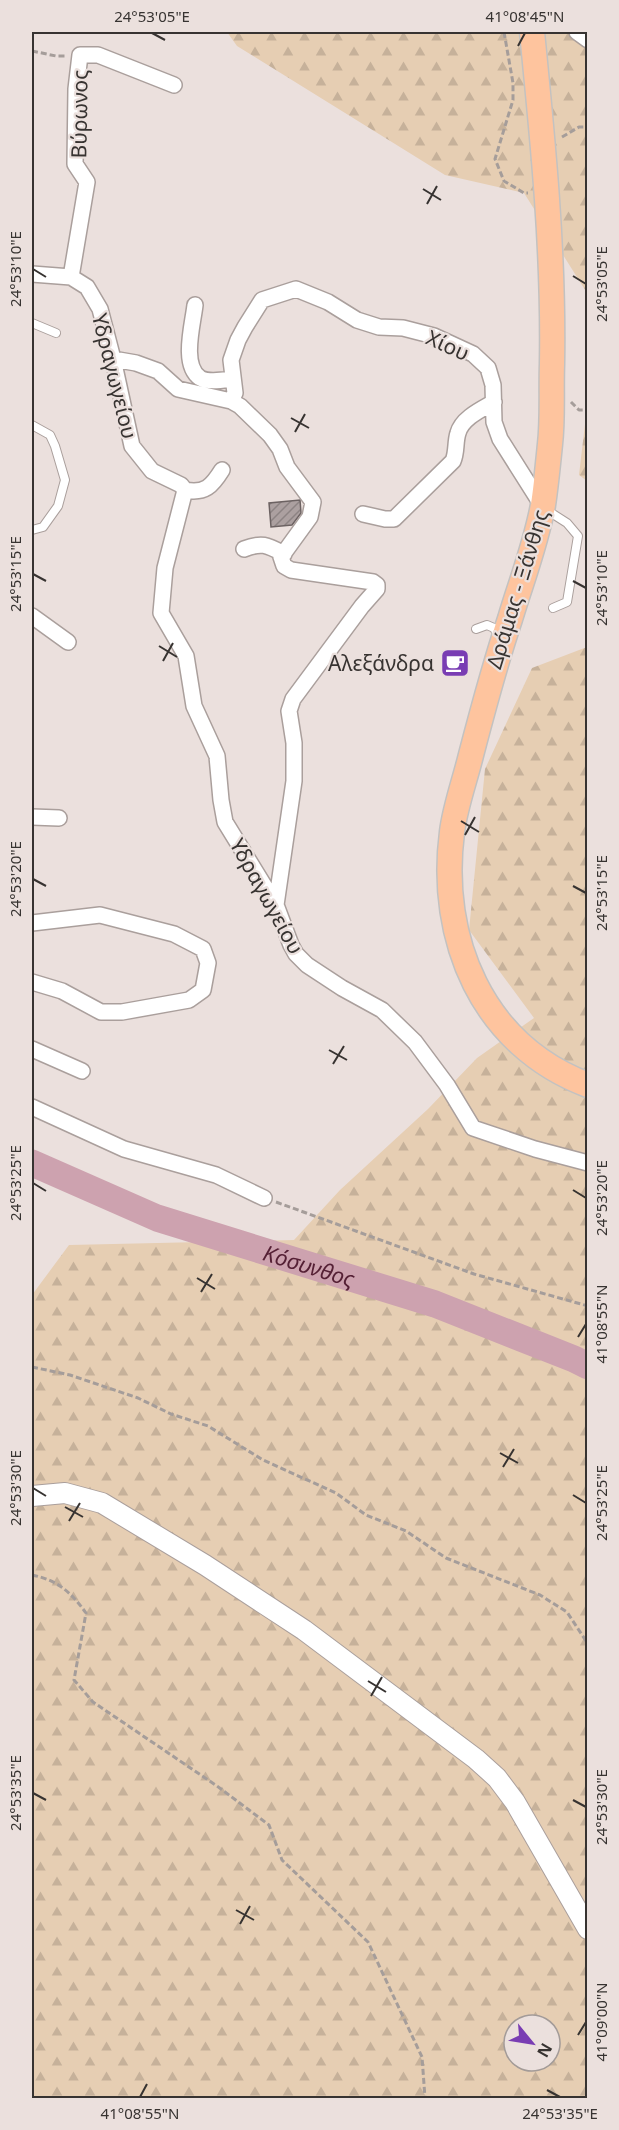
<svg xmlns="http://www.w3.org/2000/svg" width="619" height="2130" viewBox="0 0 619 2130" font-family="'Noto Sans',sans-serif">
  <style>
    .forest { fill: url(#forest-firs); fill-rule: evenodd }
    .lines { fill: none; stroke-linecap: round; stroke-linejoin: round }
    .river { stroke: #cda2af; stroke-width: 27 }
    .building { fill: url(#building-hatch); stroke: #6c6262; stroke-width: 1.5 }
    .service-casing { stroke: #aa9f9c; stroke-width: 10 }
    .minor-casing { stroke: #aa9f9c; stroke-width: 18 }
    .tertiary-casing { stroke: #aa9f9c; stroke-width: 22 }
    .primary-casing { stroke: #c3c2c1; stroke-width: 27 }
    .path { stroke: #a59d9a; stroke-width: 3; stroke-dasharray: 6 3; stroke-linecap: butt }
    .service { stroke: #fff; stroke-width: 8 }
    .minor { stroke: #fff; stroke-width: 15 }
    .tertiary { stroke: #fff; stroke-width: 20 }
    .primary { stroke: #fec49e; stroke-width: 24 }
    .ticks { fill: none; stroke: #373331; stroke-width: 2 }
    .labels { text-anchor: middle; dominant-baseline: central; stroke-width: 4.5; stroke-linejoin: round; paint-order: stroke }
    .street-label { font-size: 21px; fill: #373331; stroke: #ebe0dd }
    .poi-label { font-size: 21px; fill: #373331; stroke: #ebe0dd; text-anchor: end }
    .water-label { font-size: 22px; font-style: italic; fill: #552035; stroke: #ebe0dd }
    .neatline { fill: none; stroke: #373331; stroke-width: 2 }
    .ticks-label { font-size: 15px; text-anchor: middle; fill: #373331 }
  </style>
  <defs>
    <pattern id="forest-firs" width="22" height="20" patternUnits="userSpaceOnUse" patternTransform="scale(1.5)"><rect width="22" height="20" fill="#e6ceb3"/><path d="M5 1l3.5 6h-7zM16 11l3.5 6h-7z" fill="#c6b19a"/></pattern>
    <pattern id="building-hatch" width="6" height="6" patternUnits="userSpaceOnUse" patternTransform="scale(1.5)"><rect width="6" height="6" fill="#aca0a0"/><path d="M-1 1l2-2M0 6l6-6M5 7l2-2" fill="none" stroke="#8d8383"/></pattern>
  </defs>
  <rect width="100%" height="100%" fill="#ebe0dd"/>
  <path class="forest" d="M227,32H587V293L524,193L445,175L237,46Z
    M587,407V481L579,475Z
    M587,647V2098H32V1295L69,1245L294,1240L340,1190L428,1109L477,1058L534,1018L469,930L485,769L532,668ZM514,2025H550V2061H514Z"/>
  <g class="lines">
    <path class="river" id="s1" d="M32,1163L157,1218L435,1304L574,1359L588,1366"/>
  </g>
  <path class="building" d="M300,500L301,513L292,525L271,527L269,503Z"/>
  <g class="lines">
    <g class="service-casing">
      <path id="service" d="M32,323L56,333
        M32,425L50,435L55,446L65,480L58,506L43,527L32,530
        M545,509L567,523L578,536L567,602L553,608
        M476,629L487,625L494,628L499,637"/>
    </g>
    <g class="minor-casing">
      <path id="minor" d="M577,32L588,40
        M32,274L71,277
        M71,277L87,287L100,309L113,359L132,446L152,471L181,485L185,490L165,568L161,613L186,656L194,706L217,756L221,800L225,822L276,905L291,945L296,954L307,965L342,988L382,1010L415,1042L447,1085L473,1128L535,1149L588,1163
        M71,277L87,182L75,164L76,89L80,55H98L174,85
        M195,305C193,324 181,365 200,378C208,383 224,380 233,379
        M113,359L136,363L158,371L178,389L231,401L235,393L231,360L238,340L245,327L262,300L296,289L328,302L357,320L379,327L403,328L434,336L473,354L488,368L493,385L494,422L500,439L543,507
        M231,401L240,406L270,435L280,449L287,467L313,502L310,517L281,557L284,566L291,570L373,582L377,585V589L362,606L293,699L289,711L294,743V781L276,905
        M185,490C205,494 212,486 222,470
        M363,514L385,519H394L453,461C457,452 455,442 458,433C462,418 482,409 494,402
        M244,549C262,542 267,545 284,554
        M32,616L68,642
        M32,817L59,818
        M32,923L100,915L174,934L203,949L208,963L203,990L189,1000L122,1012H101L62,991L32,982
        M32,1049L82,1071
        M32,1107L124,1149L216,1175L264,1198"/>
    </g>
    <g class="tertiary-casing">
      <path id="tertiary" d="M32,1496L65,1493L102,1503L205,1565L304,1630L476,1759L497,1778L515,1802L588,1929"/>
    </g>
    <g class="primary-casing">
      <path id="primary" d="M532,32C543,142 554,253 552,364C551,391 553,418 550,444C548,464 546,485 543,505C536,544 521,582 510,619C495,664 483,709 471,755C465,780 455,807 452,832C438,939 482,1045 588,1085"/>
    </g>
    <path class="path" d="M504,32L513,83V100L495,159L504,181L524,193H528
      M32,51L56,56H65
      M562,137L579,127H588
      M571,402L579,410H588
      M276,1202L474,1274L588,1306
      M32,1367L70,1375L138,1398L171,1414L208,1426L263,1460L336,1493L366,1515L406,1531L446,1558L540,1595L567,1612L588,1644
      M32,1575C57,1580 71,1592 86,1613L74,1680L93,1702L217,1786L269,1825L282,1860L368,1942L422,2057L425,2098"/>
    <use href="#service" class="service"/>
    <use href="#minor" class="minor"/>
    <use href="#tertiary" class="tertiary"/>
    <use href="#primary" class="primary"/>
  </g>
  <path class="ticks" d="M152,33L165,40M518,46L525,33M423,189L441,200M427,204L437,186M33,269L46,277M573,276L586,284M291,418L309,428M295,432L305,414M33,574L46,581M573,581L586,588M159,646L177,657M163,661L173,643M461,821L479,832M465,835L475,817M33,879L46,886M573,886L586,893M329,1050L347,1060M333,1064L344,1046M33,1183L46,1191M573,1190L586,1198M197,1278L215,1289M201,1292L212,1274M578,1337L586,1324M500,1453L518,1463M503,1467L514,1449M33,1488L46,1496M573,1495L586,1503M65,1507L83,1517M69,1521L80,1503M368,1681L386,1692M371,1696L382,1677M33,1793L46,1800M573,1800L586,1807M236,1910L254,1920M240,1924L250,1906M578,2035L586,2022M547,2090L560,2097M140,2097L147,2084"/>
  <defs>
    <g id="cafe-square" transform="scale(1.5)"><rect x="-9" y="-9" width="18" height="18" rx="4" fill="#793db3" stroke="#ebe0dd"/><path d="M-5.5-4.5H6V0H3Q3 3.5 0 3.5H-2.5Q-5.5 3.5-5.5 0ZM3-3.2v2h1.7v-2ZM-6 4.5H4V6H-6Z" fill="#fff"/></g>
  </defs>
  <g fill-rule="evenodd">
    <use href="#cafe-square" x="455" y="663"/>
  </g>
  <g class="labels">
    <g class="street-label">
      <text transform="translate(79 114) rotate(-89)">Βύρωνος</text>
      <text transform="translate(448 345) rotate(24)">Χίου</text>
      <text transform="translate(115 376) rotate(76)">Υδραγωγείου</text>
      <text transform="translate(517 589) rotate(-73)">Δράμας - Ξάνθης</text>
      <text transform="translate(267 896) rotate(61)">Υδραγωγείου</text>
    </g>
    <g class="poi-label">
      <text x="434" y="663">Αλεξάνδρα</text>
    </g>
    <g class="water-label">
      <text stroke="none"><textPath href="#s1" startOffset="296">Κόσυνθος</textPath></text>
    </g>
  </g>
  <rect width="619" height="2130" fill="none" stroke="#ebe0dd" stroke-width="66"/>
  <g transform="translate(532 2043) rotate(120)"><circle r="28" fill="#ebe0dd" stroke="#a39b98" stroke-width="1.5"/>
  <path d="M0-4.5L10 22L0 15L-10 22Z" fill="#793db3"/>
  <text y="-9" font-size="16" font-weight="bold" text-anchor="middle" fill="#373331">N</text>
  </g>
  <rect x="33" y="33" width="553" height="2064" class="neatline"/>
  <g class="ticks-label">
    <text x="152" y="22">24°53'05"E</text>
    <text x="525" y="22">41°08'45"N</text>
    <text transform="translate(16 269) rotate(-90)" y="5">24°53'10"E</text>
    <text transform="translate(602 284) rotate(-90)" y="5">24°53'05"E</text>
    <text transform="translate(16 574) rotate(-90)" y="5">24°53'15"E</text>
    <text transform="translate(602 588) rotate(-90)" y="5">24°53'10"E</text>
    <text transform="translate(16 879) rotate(-90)" y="5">24°53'20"E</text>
    <text transform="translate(602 893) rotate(-90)" y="5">24°53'15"E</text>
    <text transform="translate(16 1183) rotate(-90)" y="5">24°53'25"E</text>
    <text transform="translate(602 1198) rotate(-90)" y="5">24°53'20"E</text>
    <text transform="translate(602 1324) rotate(-90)" y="5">41°08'55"N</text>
    <text transform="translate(16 1488) rotate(-90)" y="5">24°53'30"E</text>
    <text transform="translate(602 1503) rotate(-90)" y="5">24°53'25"E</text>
    <text transform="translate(16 1793) rotate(-90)" y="5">24°53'35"E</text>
    <text transform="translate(602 1807) rotate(-90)" y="5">24°53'30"E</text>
    <text transform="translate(602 2022) rotate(-90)" y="5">41°09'00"N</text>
    <text x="140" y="2119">41°08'55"N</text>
    <text x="560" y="2119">24°53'35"E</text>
  </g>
</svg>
